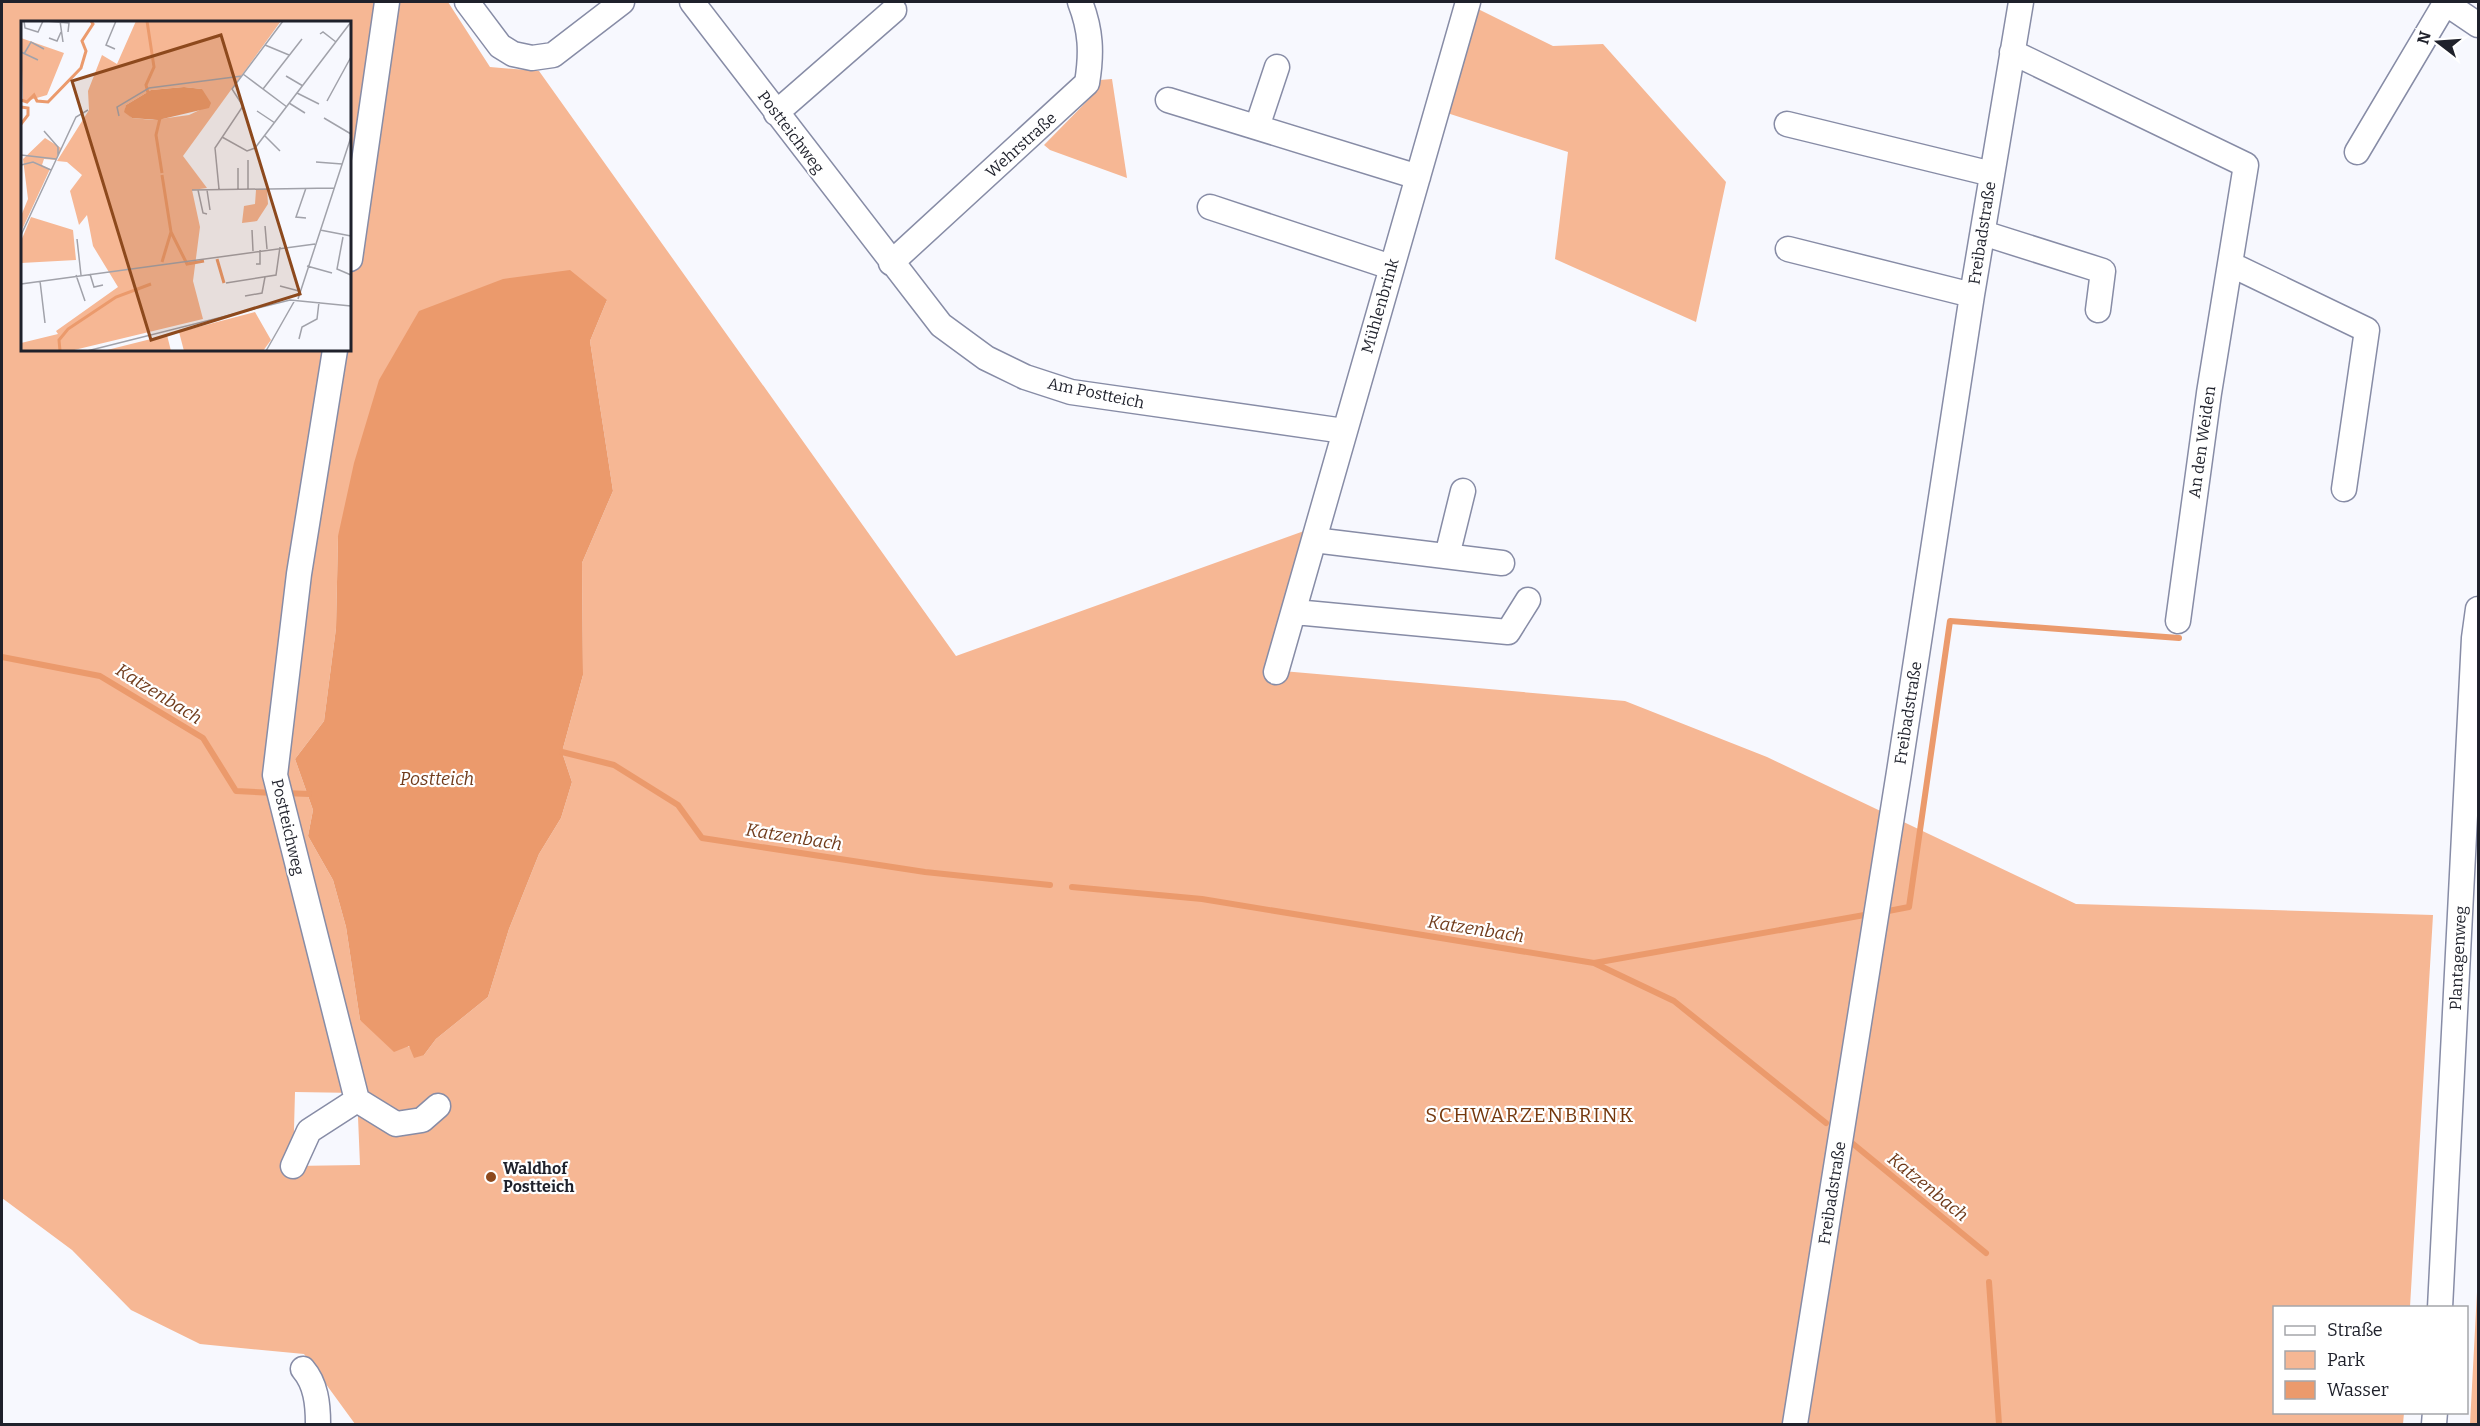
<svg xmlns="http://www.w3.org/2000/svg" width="2480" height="1426" viewBox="0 0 2480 1426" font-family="Bitter,serif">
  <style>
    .green { fill: #f6b794; fill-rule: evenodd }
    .water { fill: #eb9a6c }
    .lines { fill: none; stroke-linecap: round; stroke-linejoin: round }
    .stream { stroke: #eb9a6c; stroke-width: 6 }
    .minor-casing { stroke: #878ca6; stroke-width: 27 }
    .minor { stroke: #fff; stroke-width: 24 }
    .poi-dot { fill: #8d491d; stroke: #fff; stroke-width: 2 }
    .labels { text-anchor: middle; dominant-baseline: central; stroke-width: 4.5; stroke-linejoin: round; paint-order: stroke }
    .street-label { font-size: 16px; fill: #1f212b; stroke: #fff }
    .poi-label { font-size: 16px; font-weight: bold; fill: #1f212b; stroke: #fff; text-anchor: start }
    .water-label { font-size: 18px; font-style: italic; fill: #703b1b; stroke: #fff }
    .quarter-label { font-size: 20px; letter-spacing: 1.5px; fill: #74370c; stroke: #fff }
    .inset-river { fill: none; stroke: #eb9a6c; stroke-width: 3 }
    .inset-road { fill: none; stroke: #a1a2aa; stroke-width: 1.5 }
    .view { fill: #8d491d; fill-opacity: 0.15; stroke: #8d491d; stroke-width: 3 }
    .inset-edge { fill: none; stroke: #1f212b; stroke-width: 3 }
  </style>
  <rect width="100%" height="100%" fill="#f7f8fe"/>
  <path class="green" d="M2,2H448L490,67L539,71L956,656L1304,531L1271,670L1625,701L1767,757L2076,904L2433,915L2410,1307L2274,1308V1412L2404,1413L2403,1424H355L304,1354L200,1344L131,1310L72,1250L2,1198ZM22,22H350V350H22ZM607,300L590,341L613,491L582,563L583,675L562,752L572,782L561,818L539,854L509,929L488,997L436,1039L424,1055L360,1020L346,927L333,880L308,836L313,810L295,759L324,721L336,628L338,536ZM295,1092L357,1093L360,1165L293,1166Z
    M1474,7L1553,46L1603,44L1726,182L1696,322L1555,259L1568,152L1444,112Z
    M1112,79L1127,178L1050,150L1044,145L1096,92L1100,80Z
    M2478,1273V1424H2470Z"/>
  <path class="water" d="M570,270L607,300L590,341L613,491L582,563L583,675L562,752L572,782L561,818L539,854L509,929L488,997L436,1039L424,1055L414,1058L409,1046L394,1052L360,1020L346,927L333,880L308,836L313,810L295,759L324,721L336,628L338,536L354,463L379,380L419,311L503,279Z"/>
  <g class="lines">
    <path class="stream" d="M2,657L100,676L203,738L236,791L274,793
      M562,752L614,765L678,805L702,838L925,872L1050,885
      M284,793L309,794
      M1072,887L1202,899L1594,963L1674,1001L1826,1123
      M1883,912L1909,907L1950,621L2179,638
      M1594,963L1870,914
      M1852,1143L1986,1253
      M1989,1282L1999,1424"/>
    <g class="minor-casing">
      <path id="minor" d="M467,2L500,46L513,54L532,58L553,55L622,2
        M692,2L941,325L986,358L1025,377L1071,392L1344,431
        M2444,2L2478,25
        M2012,52L2246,165L2209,393L2178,621
        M1168,100L1418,177
        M776,113L894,10
        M1787,124L1992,174
        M1257,127L1277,67
        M2357,152L2446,2
        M1210,207L1391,267
        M1983,233L2103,271L2098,310
        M1788,249L1972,295
        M350,259L387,2
        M891,263L1087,83C1092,53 1091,30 1080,2
        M2230,264L2367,330L2344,489
        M335,350L299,574L275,775L357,1100L396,1124L422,1120L438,1106
        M1314,540L1502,563
        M1447,556L1463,491
        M1295,612L1508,632L1528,600
        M1276,672L1468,2
        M293,1166L309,1131L357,1100
        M2440,1308L2474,638L2478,609
        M303,1369C316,1384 318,1404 318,1424
        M1795,1424L1899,772L1972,295L2021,2
        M2434,1424L2435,1412"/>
    </g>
    <use href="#minor" class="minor"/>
  </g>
  <circle class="poi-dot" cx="491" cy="1177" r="6"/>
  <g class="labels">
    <g class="street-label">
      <text transform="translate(791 132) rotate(53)">Postteichweg</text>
      <text transform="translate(1021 145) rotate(-42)">Wehrstraße</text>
      <text transform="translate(1982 233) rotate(-81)">Freibadstraße</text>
      <text transform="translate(1380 306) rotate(-74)">Mühlenbrink</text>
      <text transform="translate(1096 393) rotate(12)">Am Postteich</text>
      <text transform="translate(2202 442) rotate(-82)">An den Weiden</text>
      <text transform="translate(1908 713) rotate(-81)">Freibadstraße</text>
      <text transform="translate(288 827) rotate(77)">Postteichweg</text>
      <text transform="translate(2458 958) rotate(-87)">Plantagenweg</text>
      <text transform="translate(1832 1193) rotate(-81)">Freibadstraße</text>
    </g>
    <g class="poi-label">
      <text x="503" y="1168">Waldhof<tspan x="503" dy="18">Postteich</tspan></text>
    </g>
    <g class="water-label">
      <text transform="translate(159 694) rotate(32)">Katzenbach</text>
      <text x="437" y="779">Postteich</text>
      <text transform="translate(794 837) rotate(9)">Katzenbach</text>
      <text transform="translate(1476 929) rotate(9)">Katzenbach</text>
      <text transform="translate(1928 1187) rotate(39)">Katzenbach</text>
    </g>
    <g class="quarter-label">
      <text x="1530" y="1115">SCHWARZENBRINK</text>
    </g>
  </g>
  <g transform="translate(21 21)">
    <rect width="330" height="330" fill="#f7f8fe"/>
    <path d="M115,0H260L162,135L186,167L171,169L179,206L172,260L182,298L49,330H0V322L37,313L35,310L97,266L72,225L66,194L58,204L49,170L61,154L46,141L36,140L68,89L67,70L81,34L96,43ZM163,66L181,68L183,87L168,94L132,99L111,97L104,90L105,84L130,69ZM0,17L43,32L26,74L2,81ZM24,117L40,127L35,139L23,138L21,144L29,148L0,211V195L7,178L2,138ZM246,168L247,183L236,200L221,202L223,185L234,183L235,169ZM10,196L52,209L55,239L0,242V220ZM234,291L250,319L242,330H163L158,311ZM146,314L150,330H82Z" fill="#f6b794" fill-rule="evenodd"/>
    <path d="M163,66L181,68L190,82L188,87L137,99L111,97L103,91L105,84L130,69Z" fill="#eb9a6c"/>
    <path class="inset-river" d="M126,0L133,46L125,64L127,72M0,79L6,81L13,74L16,80L27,81L60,47L65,30L61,20L72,3L70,0M0,86L7,87V94L0,103M139,97L135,114L141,152M150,211L166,243L183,240M196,238L203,262M141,241L150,211L141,154M39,330L38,319L47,308L95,276L130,263"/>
    <path class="inset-road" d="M3,0L4,7L17,11L22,0M25,0L48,2L47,11M39,0L42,21M299,13L302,11L315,21M28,17L36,20L40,11M244,24L268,34M94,28L85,24L95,0M0,31L17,39M3,33L10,21L23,28M222,53L266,86M265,55L282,65M242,68L281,18M276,72L298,83M306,80L330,36M268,82L284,92M236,90L254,102M98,95L96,86L128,67L221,55M303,97L330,113M23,110L37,126V135M244,115L259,130M201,116L226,130L234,127L330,1M0,134L35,138M295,141L321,143M0,144L12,141L30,149M198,168L194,127L222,85L211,68L262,0M217,168V147M227,168V139M171,169L313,167M177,169L182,192L186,193M186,169L189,189M285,197L275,196L285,167M244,205L246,228M231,209L232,230M299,209L330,215M0,214L55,96L67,89M322,216L316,248L330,254M56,218L60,254M235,243H239V229M286,245L311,252M69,253L73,266L82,264M55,254L64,280M19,260L24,302M205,262L255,254L259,226M0,263L294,223M259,265L278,270M224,275L241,272L244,256M277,278L330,116M278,318L281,306L296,298L298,281M66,330L269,279L330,285M245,330L274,279"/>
    <path class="view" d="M200,14L279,273L130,319L51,60Z"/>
    <rect width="330" height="330" class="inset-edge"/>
  </g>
  <rect width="2480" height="1426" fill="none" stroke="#1f212b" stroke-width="6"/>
  <rect x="2273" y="1306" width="195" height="108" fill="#ffffff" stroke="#a5a6aa" stroke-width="1.5"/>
  <rect x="2285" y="1326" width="30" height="9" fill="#ffffff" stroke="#a5a6aa" stroke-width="1.5"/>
  <text x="2327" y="1336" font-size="18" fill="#1f212b">Straße</text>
  <rect x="2285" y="1351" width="30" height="18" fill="#f6b794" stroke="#a5a6aa" stroke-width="1.5"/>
  <text x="2327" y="1366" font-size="18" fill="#1f212b">Park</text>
  <rect x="2285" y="1381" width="30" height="18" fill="#eb9a6c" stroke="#a5a6aa" stroke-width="1.5"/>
  <text x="2327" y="1396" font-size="18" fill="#1f212b">Wasser</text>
  <g transform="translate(2438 42) rotate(287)" stroke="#ffffff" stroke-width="4.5" paint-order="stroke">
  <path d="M0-4.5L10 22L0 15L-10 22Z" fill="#1f212b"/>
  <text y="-9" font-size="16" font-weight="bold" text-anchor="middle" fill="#1f212b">N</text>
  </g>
</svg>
